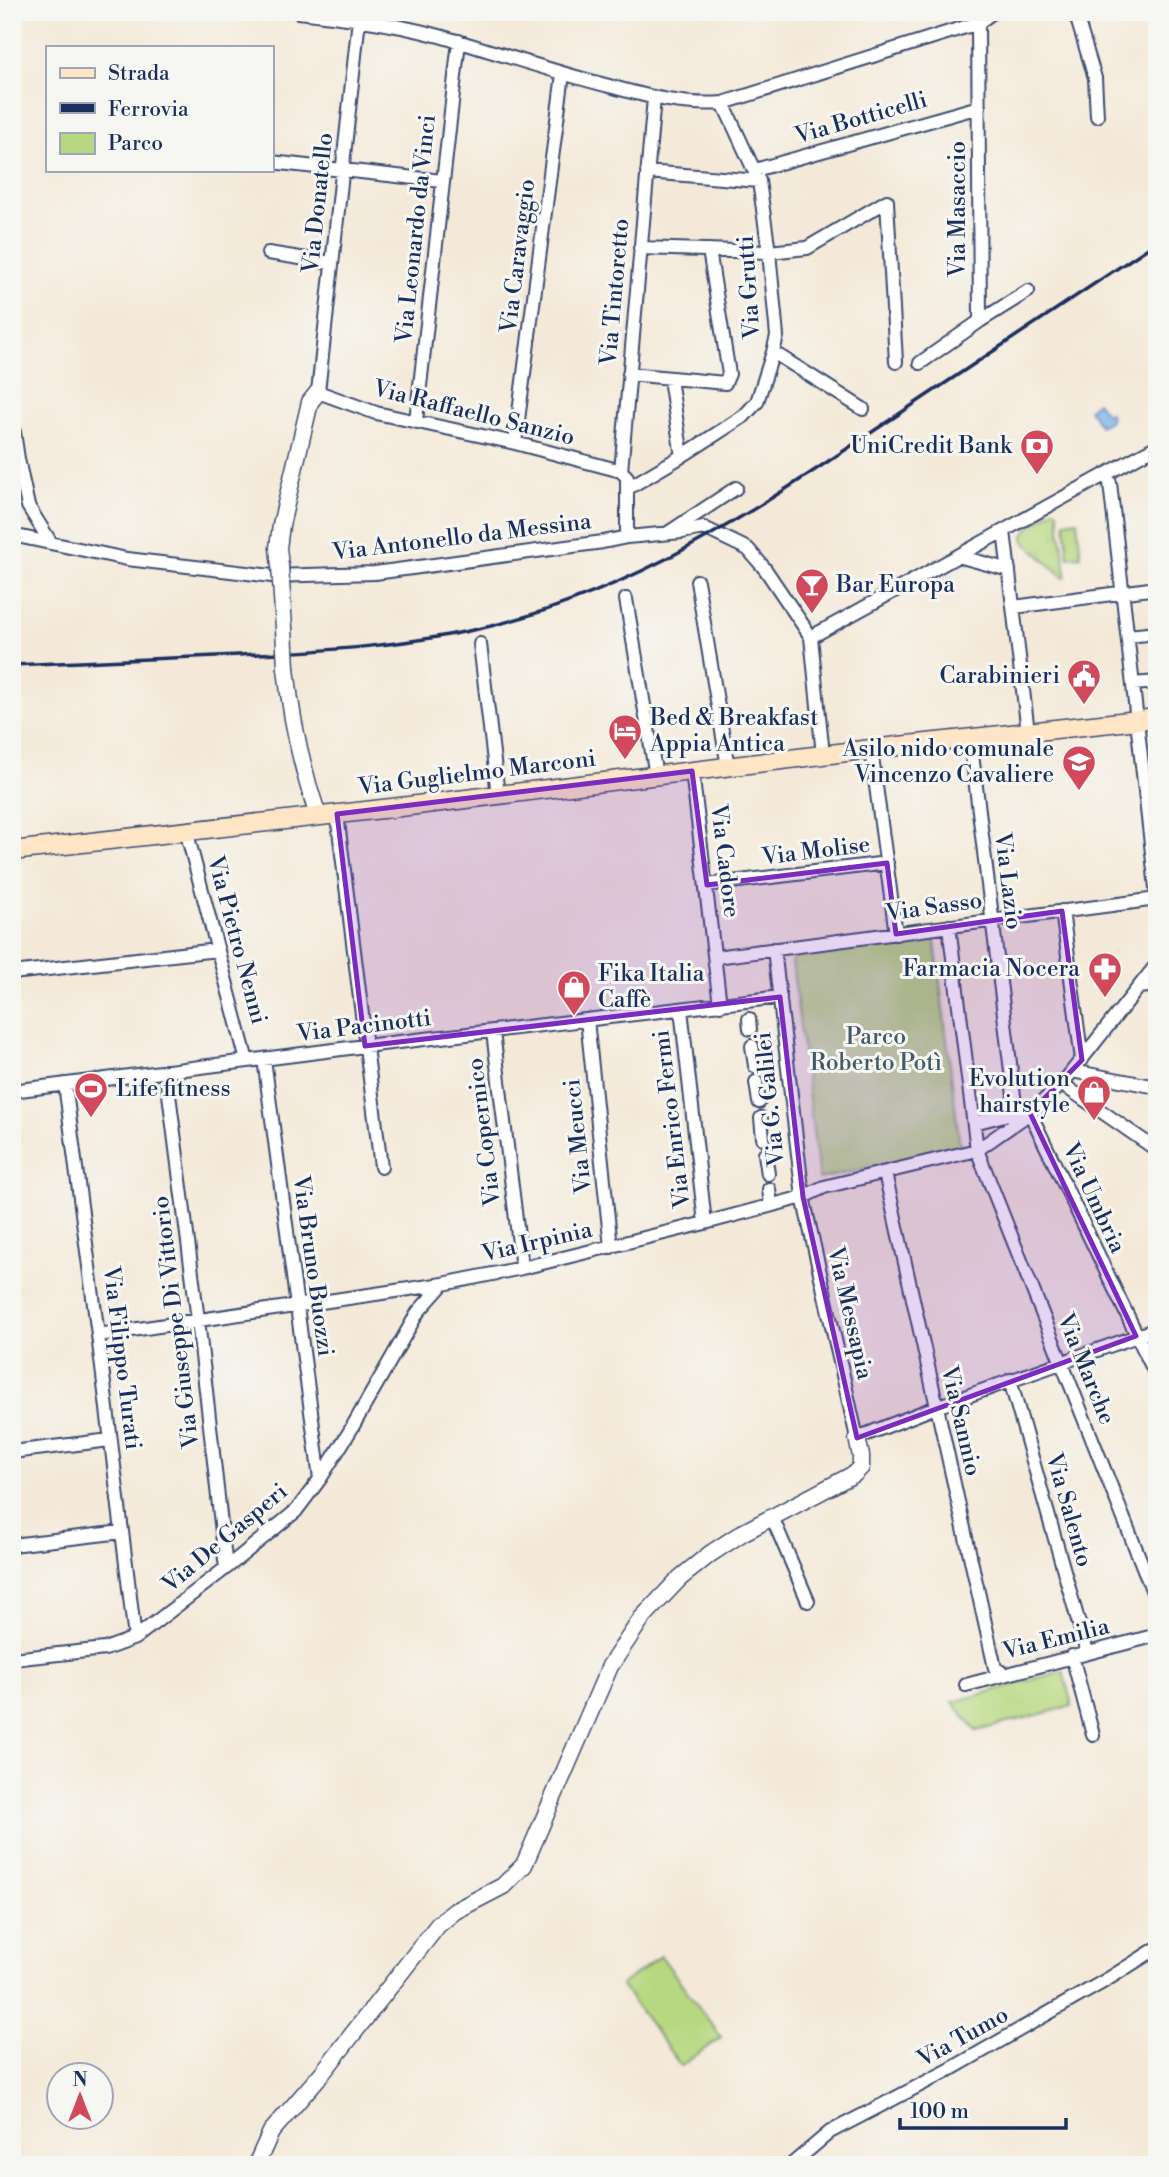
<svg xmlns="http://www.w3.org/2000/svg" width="1169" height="2177" viewBox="0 0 1169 2177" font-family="'Libre Bodoni',serif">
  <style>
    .grass { fill: url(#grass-tufts); stroke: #69846f; stroke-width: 2 }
    .green { fill: #b7d880; stroke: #69846f; stroke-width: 2 }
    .water { fill: url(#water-ripples); stroke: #4f72a7; stroke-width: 2 }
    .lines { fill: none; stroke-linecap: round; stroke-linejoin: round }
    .minor-casing { stroke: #3c4b70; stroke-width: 16 }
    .tertiary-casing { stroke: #3c4b70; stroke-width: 19 }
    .secondary-casing { stroke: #3c4b70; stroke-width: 21 }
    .minor { stroke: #fff; stroke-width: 12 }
    .tertiary { stroke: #fff; stroke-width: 16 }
    .secondary { stroke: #fde5c5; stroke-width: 18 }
    .rail { stroke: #1b2f5e; stroke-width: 3.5 }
    .tertiary-bridge-casing { stroke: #3c4b70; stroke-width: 19; stroke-linecap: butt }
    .tertiary-bridge { stroke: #fff; stroke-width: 16 }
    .marked { fill: #7b2cbf; fill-opacity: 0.2; stroke: #7b2cbf; stroke-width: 5; stroke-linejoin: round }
    .labels { text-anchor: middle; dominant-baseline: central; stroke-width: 6; stroke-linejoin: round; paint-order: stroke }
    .street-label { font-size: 23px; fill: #1b2f5e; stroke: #f6f6f2 }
    .poi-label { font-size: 23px; fill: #1b2f5e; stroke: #f6f6f2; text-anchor: end }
    .park-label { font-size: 23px; fill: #425966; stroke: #f6f6f2 }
  </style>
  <defs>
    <pattern id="grass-tufts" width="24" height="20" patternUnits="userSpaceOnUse" patternTransform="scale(1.75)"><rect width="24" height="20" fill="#b7d880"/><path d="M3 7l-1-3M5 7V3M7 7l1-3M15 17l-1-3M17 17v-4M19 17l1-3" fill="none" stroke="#9dba71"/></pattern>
    <pattern id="water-ripples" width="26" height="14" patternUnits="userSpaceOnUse" patternTransform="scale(1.75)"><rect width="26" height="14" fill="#83b5f0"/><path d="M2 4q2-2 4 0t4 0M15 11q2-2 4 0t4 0" fill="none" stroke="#6a94c6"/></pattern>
  </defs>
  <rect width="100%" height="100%" fill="#f6f6f2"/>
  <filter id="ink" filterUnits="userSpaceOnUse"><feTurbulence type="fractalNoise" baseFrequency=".0143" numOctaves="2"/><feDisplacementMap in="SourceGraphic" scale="14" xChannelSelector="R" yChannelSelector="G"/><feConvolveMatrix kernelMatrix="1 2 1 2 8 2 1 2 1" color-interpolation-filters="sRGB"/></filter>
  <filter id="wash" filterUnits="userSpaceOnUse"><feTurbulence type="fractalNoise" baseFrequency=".00686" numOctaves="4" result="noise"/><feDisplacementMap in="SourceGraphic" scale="28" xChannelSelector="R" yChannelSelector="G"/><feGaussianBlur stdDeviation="1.57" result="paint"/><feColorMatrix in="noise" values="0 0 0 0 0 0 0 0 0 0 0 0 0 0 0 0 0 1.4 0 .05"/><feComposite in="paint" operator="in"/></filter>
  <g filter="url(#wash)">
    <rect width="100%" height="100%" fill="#f4e9d8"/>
    <path class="grass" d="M1054,509L1058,511L1066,573V576L1063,577L1024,541L1023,537L1028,529Z"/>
    <path class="green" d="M1077,520L1081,556L1068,557L1065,522Z
      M934,935L960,1147L819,1179L791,954Z
      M1063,1671L1072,1706L976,1731L953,1702Z
      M661,1956L721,2037L681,2066L621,1985Z"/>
    <path class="water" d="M1097,402L1106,414L1109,412L1111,417L1109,421L1100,426L1089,409Z"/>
  </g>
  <g filter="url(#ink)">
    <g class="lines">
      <g class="minor-casing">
        <path id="minor" d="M298,12C353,18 406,25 460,42C511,57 561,74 613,87C649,97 685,106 723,103L978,23L993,12
          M1075,12L1095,78L1097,116
          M359,19L318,392L376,413L515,443L621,471
          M271,162L442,181
          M755,170L979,107
          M647,172L759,181
          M640,248L769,252L807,248L887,201L896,362
          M268,253L332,263
          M980,321L1028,291
          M773,352L863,409
          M920,363L980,321L978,23
          M629,374L725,383L729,374L709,250
          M670,379L682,456
          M12,419L18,459L28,506L51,543
          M416,421L459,41
          M515,443L563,74
          M1106,474L1110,483L1157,897
          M628,488L682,456L744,416L757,402L773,352L777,336L769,252L759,181L723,103
          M1004,531L1028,732
          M668,533L736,488
          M12,535L127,559L272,576L375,573L603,542L627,537L682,532L704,528L748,549L765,569L811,637L823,755
          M627,537V477L621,471L654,98
          M958,556L1009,570
          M697,581L728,767
          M626,599L656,776
          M1014,607L1157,588
          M1128,636L1157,633
          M811,637L1157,446
          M480,644L498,795
          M1133,684L1157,682
          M970,738L1016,1112
          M871,749L896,934
          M692,771L720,1005
          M337,814L381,1167
          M186,830L247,1061
          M707,885L887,863
          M1062,911L1082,1060
          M949,926L977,1150L1157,1602
          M774,949L803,1197L857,1438L936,1407L1157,1329
          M716,957L1157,899
          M12,973L217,950
          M1139,987L1157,985
          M681,1009L705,1223
          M749,1019L750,1029
          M587,1020L611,1247
          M493,1032L522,1268
          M752,1046L755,1066
          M264,1059L320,1479
          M166,1071L198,1320L226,1568
          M1072,1071L1157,1087
          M756,1082L759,1102
          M65,1084L98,1335L135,1638
          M1062,1084L1157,1150
          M12,1091L365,1046L780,997
          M761,1118L763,1138
          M974,1123L1016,1112L1030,1113L1157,1377
          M765,1154L768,1174
          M885,1173L995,1668L1004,1674
          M769,1189L771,1205
          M98,1335L443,1284L522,1268L705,1223L803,1197L824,1187L977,1150L1030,1113L1062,1084L1157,964
          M1010,1380L1087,1652
          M12,1452L110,1440
          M772,1517L808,1601
          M12,1545L122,1532
          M1072,1656L1093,1735
          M12,1659L105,1649L135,1638L226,1568L296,1511L320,1479L350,1431L418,1312L443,1284
          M966,1685L1157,1635
          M791,2165L830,2132L951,2069L1108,1979L1157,1948"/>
      </g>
      <g class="tertiary-casing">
        <path id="tertiary" d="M280,566L278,548L281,525L310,402L318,392
          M281,581L284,628
          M286,668C291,718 302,769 318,816
          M256,2165L271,2132L323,2072L438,1925L455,1911L503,1886L524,1865L610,1666L642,1618L680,1578L710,1554L742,1533L854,1474L861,1467V1456L857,1438"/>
      </g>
      <g class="secondary-casing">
        <path id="secondary" d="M12,851L409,806L871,749L1157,718"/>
      </g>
      <use href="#minor" class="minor"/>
      <use href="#tertiary" class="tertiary"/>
      <use href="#secondary" class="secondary"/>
      <path class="rail" d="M12,665C88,662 163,658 239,655C325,651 410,646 495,625C642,588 760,507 884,424C975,363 1066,302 1157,242"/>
      <g class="tertiary-bridge-casing">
        <path id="tertiary-bridge" d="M280,566L281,581
          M284,628L286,668"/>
      </g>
      <use href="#tertiary-bridge" class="tertiary-bridge"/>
    </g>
  </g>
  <path class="marked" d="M692,771L707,885L887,863L896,934L1062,911L1082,1060L1030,1113L1136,1336L857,1438L803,1197L780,997L365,1046L337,814Z"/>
  <defs>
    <g id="bank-pin" transform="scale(1.75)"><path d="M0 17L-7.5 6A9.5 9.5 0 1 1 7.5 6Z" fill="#d1495b" stroke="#f6f6f2"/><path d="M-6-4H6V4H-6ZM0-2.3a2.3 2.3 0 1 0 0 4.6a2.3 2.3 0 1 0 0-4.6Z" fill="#fff"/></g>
    <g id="bar-pin" transform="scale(1.75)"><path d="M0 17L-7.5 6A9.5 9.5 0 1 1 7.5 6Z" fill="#d1495b" stroke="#f6f6f2"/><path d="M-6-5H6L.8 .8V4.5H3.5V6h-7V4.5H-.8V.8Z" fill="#fff"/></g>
    <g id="civic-pin" transform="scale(1.75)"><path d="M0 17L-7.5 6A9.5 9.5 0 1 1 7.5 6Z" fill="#d1495b" stroke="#f6f6f2"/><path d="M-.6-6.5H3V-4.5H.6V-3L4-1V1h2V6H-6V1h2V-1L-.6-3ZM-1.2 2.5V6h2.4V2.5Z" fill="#fff"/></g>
    <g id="hotel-pin" transform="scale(1.75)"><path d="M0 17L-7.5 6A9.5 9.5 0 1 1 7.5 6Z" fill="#d1495b" stroke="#f6f6f2"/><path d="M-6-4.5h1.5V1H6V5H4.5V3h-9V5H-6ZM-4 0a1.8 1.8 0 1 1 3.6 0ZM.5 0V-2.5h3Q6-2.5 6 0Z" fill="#fff"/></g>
    <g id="school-pin" transform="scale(1.75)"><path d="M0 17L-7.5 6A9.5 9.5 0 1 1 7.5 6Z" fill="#d1495b" stroke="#f6f6f2"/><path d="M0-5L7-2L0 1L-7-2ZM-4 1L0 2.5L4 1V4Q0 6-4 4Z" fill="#fff"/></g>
    <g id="pharmacy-pin" transform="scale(1.75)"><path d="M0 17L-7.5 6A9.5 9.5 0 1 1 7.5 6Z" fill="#d1495b" stroke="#f6f6f2"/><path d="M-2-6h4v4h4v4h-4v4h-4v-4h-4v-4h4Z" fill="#fff"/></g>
    <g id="shop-pin" transform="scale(1.75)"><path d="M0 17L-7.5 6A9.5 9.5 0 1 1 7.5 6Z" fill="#d1495b" stroke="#f6f6f2"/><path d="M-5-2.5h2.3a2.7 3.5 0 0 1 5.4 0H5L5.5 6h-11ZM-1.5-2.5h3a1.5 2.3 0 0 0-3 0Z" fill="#fff"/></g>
    <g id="stadium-pin" transform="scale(1.75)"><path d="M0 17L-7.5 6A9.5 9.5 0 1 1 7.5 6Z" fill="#d1495b" stroke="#f6f6f2"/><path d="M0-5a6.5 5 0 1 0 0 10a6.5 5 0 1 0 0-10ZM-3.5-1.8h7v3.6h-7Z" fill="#fff"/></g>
  </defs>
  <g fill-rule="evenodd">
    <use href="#bank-pin" x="1037" y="446"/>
    <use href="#bar-pin" x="812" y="585"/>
    <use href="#civic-pin" x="1084" y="676"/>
    <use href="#hotel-pin" x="625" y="731"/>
    <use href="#school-pin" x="1079" y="762"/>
    <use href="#pharmacy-pin" x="1105" y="969"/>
    <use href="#shop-pin" x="574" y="987"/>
    <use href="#stadium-pin" x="91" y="1089"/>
    <use href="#shop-pin" x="1094" y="1092"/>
  </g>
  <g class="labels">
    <g class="street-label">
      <text transform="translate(861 118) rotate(-16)">Via Botticelli</text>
      <text transform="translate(318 203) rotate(-84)">Via Donatello</text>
      <text transform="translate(958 209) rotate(-90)">Via Masaccio</text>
      <text transform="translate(416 229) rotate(-84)">Via Leonardo da Vinci</text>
      <text transform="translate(518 256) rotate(-83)">Via Caravaggio</text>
      <text transform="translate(749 287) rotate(-94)">Via Grutti</text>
      <text transform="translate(615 292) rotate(-85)">Via Tintoretto</text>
      <text transform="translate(474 413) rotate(14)">Via Raffaello Sanzio</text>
      <text transform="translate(462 537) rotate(-7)">Via Antonello da Messina</text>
      <text transform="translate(477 773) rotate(-7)">Via Guglielmo Marconi</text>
      <text transform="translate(816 851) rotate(-7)">Via Molise</text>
      <text transform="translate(725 861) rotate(83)">Via Cadore</text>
      <text transform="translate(1008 881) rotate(83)">Via Lazio</text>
      <text transform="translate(934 907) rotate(-8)">Via Sasso</text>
      <text transform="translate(237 940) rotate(75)">Via Pietro Nenni</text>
      <text transform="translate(364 1026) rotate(-7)">Via Pacinotti</text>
      <text transform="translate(770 1099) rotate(-96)">Via G. Galilei</text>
      <text transform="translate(672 1119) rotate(-97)">Via Enrico Fermi</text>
      <text transform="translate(484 1132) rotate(-97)">Via Copernico</text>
      <text transform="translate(578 1136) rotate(-96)">Via Meucci</text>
      <text transform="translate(1094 1198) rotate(65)">Via Umbria</text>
      <text transform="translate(537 1242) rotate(-13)">Via Irpinia</text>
      <text transform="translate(313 1266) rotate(82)">Via Bruno Buozzi</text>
      <text transform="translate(850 1313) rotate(77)">Via Messapia</text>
      <text transform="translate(176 1322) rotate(-97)">Via Giuseppe Di Vittorio</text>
      <text transform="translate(122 1358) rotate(83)">Via Filippo Turati</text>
      <text transform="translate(1086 1369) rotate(68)">Via Marche</text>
      <text transform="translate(961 1421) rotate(77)">Via Sannio</text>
      <text transform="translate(1069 1510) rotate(74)">Via Salento</text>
      <text transform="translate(225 1538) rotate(-40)">Via De Gasperi</text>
      <text transform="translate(1056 1639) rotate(-14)">Via Emilia</text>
      <text transform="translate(963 2037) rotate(-29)">Via Tumo</text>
    </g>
    <g class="poi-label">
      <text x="1012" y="446">UniCredit Bank</text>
      <text x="836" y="585" text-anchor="start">Bar Europa</text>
      <text x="1060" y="676">Carabinieri</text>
      <text x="650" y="718" text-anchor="start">Bed &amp; Breakfast<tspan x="650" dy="26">Appia Antica</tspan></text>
      <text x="1054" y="749">Asilo nido comunale<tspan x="1054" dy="26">Vincenzo Cavaliere</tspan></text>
      <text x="1080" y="969">Farmacia Nocera</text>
      <text x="598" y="974" text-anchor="start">Fika Italia<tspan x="598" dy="26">Caffè</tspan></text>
      <text x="1070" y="1079">Evolution<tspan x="1070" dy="26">hairstyle</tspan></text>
      <text x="116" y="1089" text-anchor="start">Life fitness</text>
    </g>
    <g class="park-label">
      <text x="876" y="1037">Parco<tspan x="876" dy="26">Roberto Potì</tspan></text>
    </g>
  </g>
  <rect width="1169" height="2177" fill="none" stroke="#f6f6f2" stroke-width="42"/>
  <rect x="46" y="46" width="228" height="126" fill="#f6f6f2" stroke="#9ea6b7" stroke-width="2"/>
  <rect x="60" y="68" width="35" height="10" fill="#fde5c5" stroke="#9ea6b7" stroke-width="2"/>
  <text x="108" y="80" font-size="21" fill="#1b2f5e">Strada</text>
  <rect x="60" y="103" width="35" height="10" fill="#1b2f5e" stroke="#9ea6b7" stroke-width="2"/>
  <text x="108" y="116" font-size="21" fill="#1b2f5e">Ferrovia</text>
  <rect x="60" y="133" width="35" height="21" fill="#b7d880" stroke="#9ea6b7" stroke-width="2"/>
  <text x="108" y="150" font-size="21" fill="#1b2f5e">Parco</text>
  <g transform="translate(80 2096)"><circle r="33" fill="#f6f6f2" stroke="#9ea6b7" stroke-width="2"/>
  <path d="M0-5L12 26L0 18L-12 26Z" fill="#d1495b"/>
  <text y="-10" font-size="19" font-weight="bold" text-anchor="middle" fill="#1b2f5e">N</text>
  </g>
  <path d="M900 2118v10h166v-10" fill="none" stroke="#1b2f5e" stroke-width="3.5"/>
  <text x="910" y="2118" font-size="21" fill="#1b2f5e" stroke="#f6f6f2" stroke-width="5" paint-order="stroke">100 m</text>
</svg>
